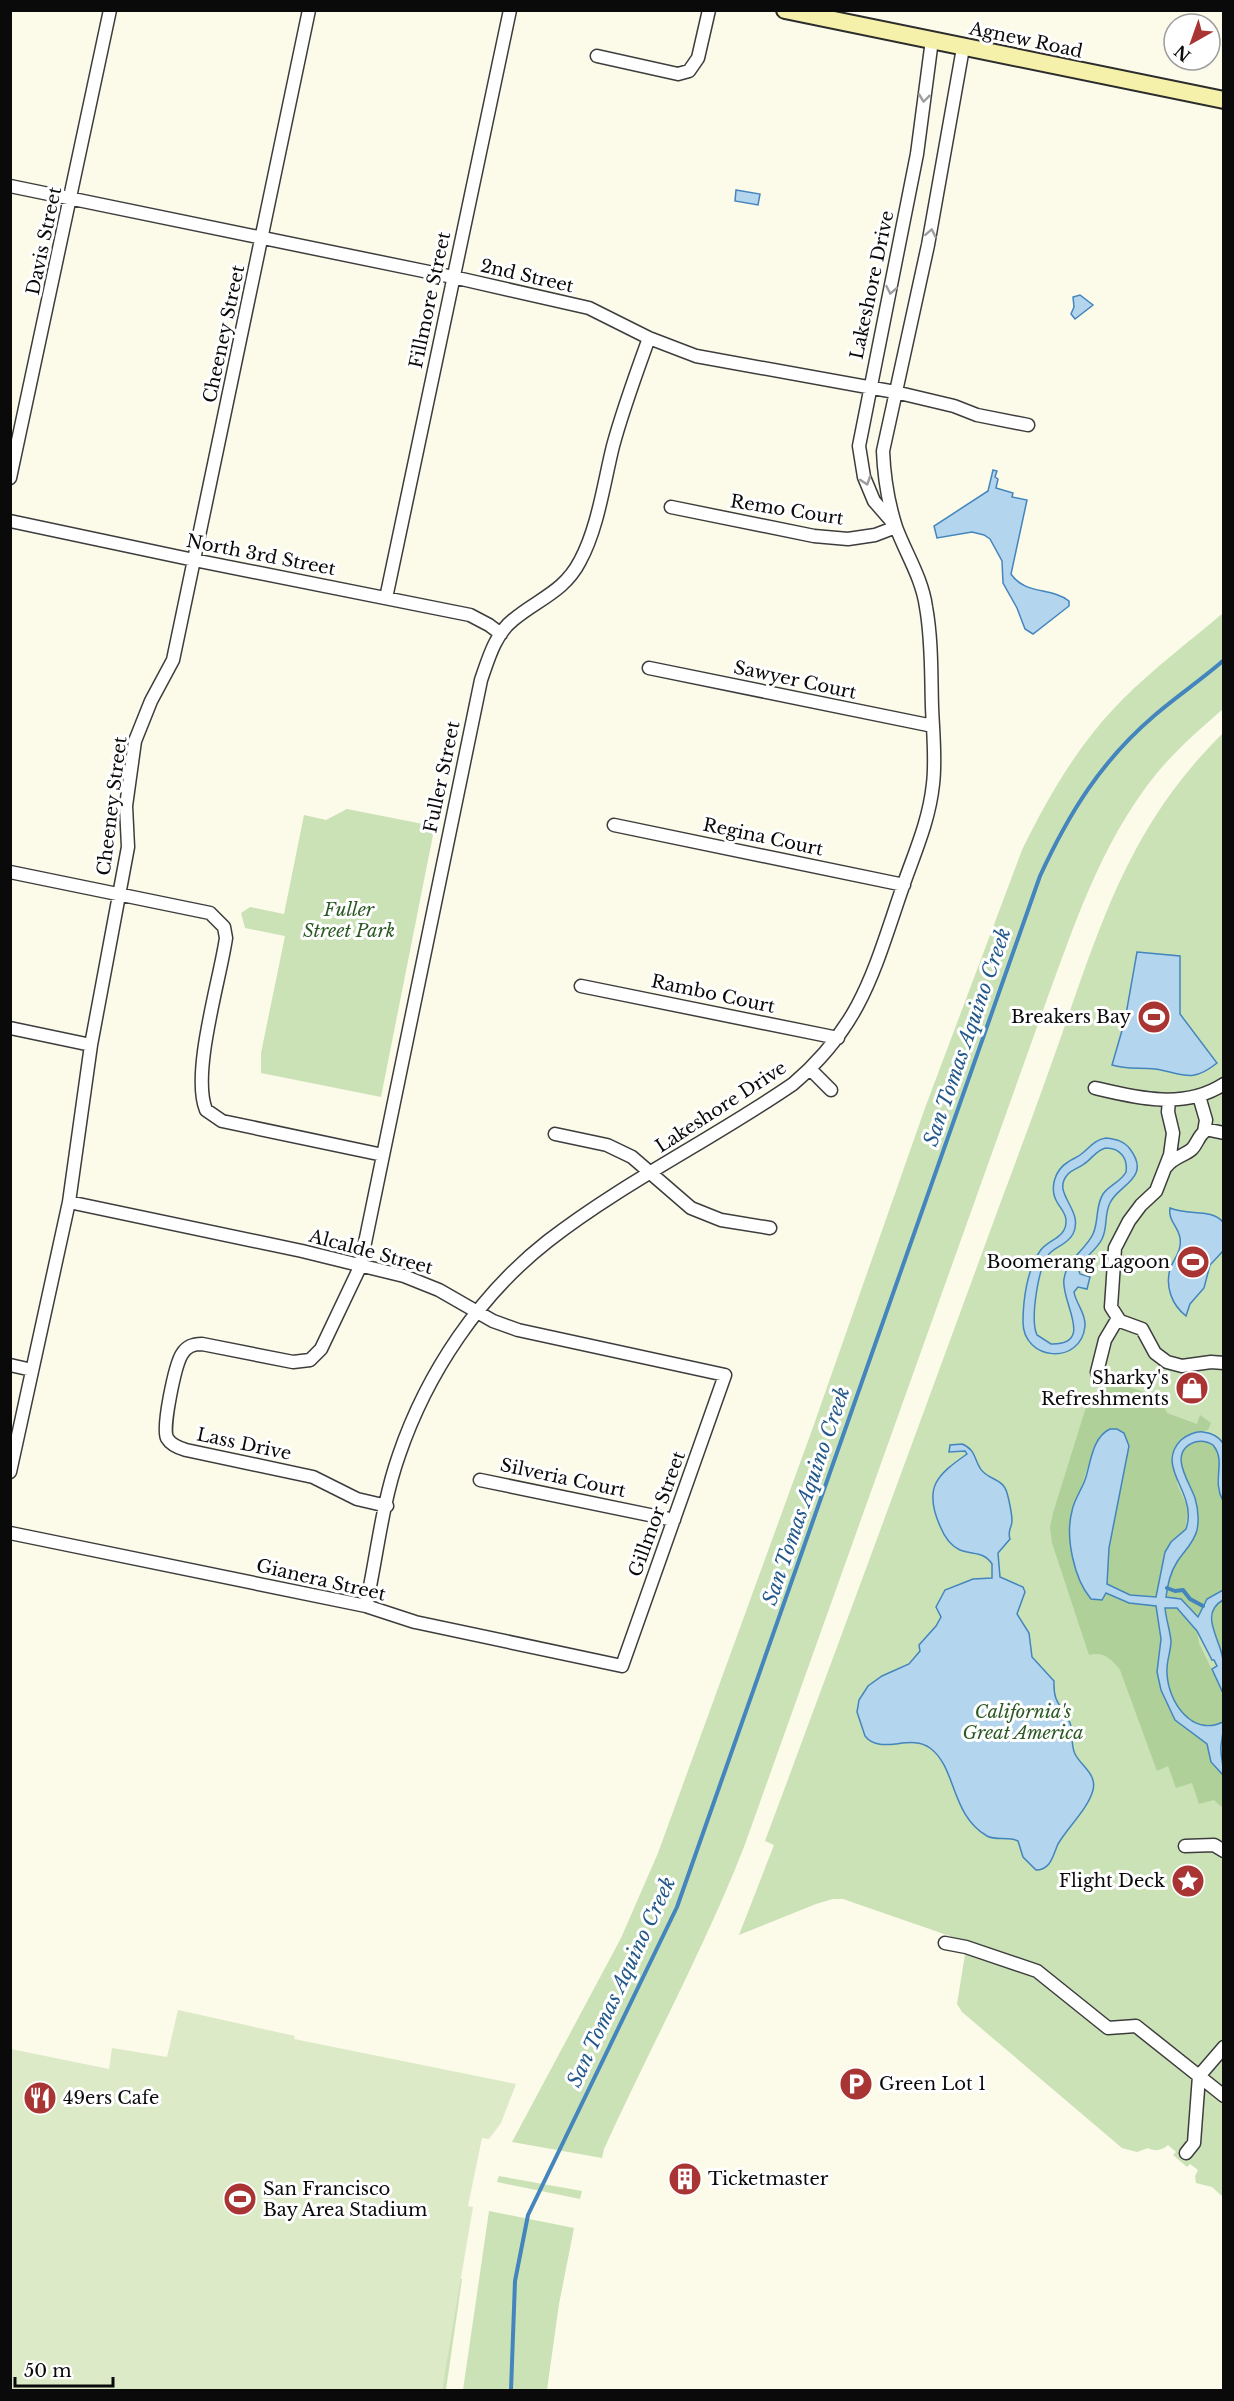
<svg xmlns="http://www.w3.org/2000/svg" width="1234" height="2401" viewBox="0 0 1234 2401" font-family="'Libre Baskerville',serif">
  <style>
    .green { fill: #cbe2b7 }
    .forest { fill: #afd199 }
    .pitch { fill: #dceac8 }
    .water { fill: #b4d5ee; stroke: #4385bc; stroke-width: 1.5; fill-rule: evenodd }
    .lines { fill: none; stroke-linecap: round; stroke-linejoin: round }
    .stream { stroke: #4385bc; stroke-width: 4 }
    .street-casing { stroke: #3d3d3d; stroke-width: 15 }
    .secondary-casing { stroke: #2c2c2c; stroke-width: 20 }
    .street { stroke: #fff; stroke-width: 12 }
    .secondary { stroke: #f5f1ab; stroke-width: 16 }
    .oneway { stroke: #9d9d9d }
    .labels { text-anchor: middle; dominant-baseline: central; stroke-width: 6; stroke-linejoin: round; paint-order: stroke }
    .street-label { font-size: 18px; fill: #0a0a0a; stroke: #fff }
    .park-label { font-size: 18px; font-style: italic; fill: #2b5923; stroke: #fff }
    .poi-label { font-size: 18px; fill: #0a0a0a; stroke: #fff; text-anchor: end }
    .water-label { font-size: 20px; font-style: italic; fill: #23588b; stroke: #fff }
  </style>
  <rect width="100%" height="100%" fill="#fcfae9"/>
  <path class="green" d="M1223,613V709C1200,729 1177,749 1157,773C1100,843 1073,929 1042,1013L744,1847C703,1951 650,2048 604,2149L602,2158L512,2142L621,1938L658,1853L812,1430L925,1108L1022,850C1049,795 1079,743 1123,699C1154,668 1190,641 1223,613Z
    M1223,733V2197L1212,2187L1196,2183L1195,2176L1198,2170L1190,2164L1187,2167L1173,2155L1176,2152L1168,2145C1162,2150 1155,2152 1148,2148L1137,2152L1122,2148L962,2012L957,2004L967,1942L843,1899H833L816,1904L739,1935L774,1845L765,1841C844,1629 922,1417 1000,1204C1021,1148 1042,1091 1062,1034C1103,916 1132,823 1223,733Z
    M347,809L423,824L433,835L381,1097L261,1073V1053L285,936L245,928L241,913L250,907L284,914L304,815L326,820Z
    M499,2176L582,2191L580,2199L497,2182Z
    M489,2211L574,2228L559,2304L547,2390H463Z
    M457,2277L462,2279L446,2390H442Z"/>
  <path class="forest" d="M1111,1383L1120,1384L1160,1397L1167,1413L1197,1424L1200,1415L1211,1423L1208,1430L1186,1436L1176,1447L1177,1484L1188,1508L1185,1532L1171,1542L1165,1552L1156,1597L1130,1595L1107,1584L1109,1548L1129,1446L1094,1448L1070,1521L1074,1558L1086,1593H1106L1129,1603L1156,1606L1161,1639L1157,1672L1161,1690L1165,1701L1182,1726L1207,1744L1211,1762L1223,1775V1808L1214,1800L1199,1804L1192,1783L1176,1788L1168,1766L1157,1771L1120,1670C1112,1659 1103,1651 1089,1655L1052,1543L1050,1527L1053,1513L1086,1407C1092,1396 1099,1388 1111,1383Z
    M1203,1441L1213,1445L1220,1458L1217,1483L1223,1501V1590L1207,1599L1198,1617L1166,1597C1168,1585 1170,1573 1177,1562C1186,1547 1197,1536 1198,1517C1199,1493 1157,1446 1203,1441Z
    M1223,1600V1664L1212,1623L1213,1608Z
    M1165,1608H1177L1197,1631L1199,1643L1223,1693V1722C1192,1737 1167,1702 1167,1673C1167,1662 1171,1651 1171,1640C1170,1629 1167,1618 1165,1608Z"/>
  <path class="pitch" d="M178,2010L295,2036L294,2039L516,2084L501,2123L489,2139L482,2138L468,2206L473,2207L442,2390H11V2049L109,2069L112,2048L167,2057Z"/>
  <path class="water" d="M736,190L760,194L758,205L735,201Z
    M1080,295L1093,305L1075,319L1071,314L1074,307L1073,297Z
    M993,470L997,471L995,477L998,479L996,488L1013,493L1012,497L1027,500L1011,574C1025,595 1051,587 1069,601V606L1033,634L1025,629L1017,608L1003,583L1002,561L990,539L984,535L972,532L937,538L934,526L988,491Z
    M1137,952L1180,956V1014L1217,1063C1191,1084 1183,1073 1155,1069C1140,1067 1127,1070 1112,1065L1125,1020Z
    M1106,1138C1116,1139 1124,1141 1130,1149C1152,1178 1118,1185 1110,1203C1104,1214 1108,1227 1102,1239C1096,1251 1084,1257 1078,1268L1080,1274L1090,1277L1087,1289L1078,1287L1074,1292C1076,1304 1086,1313 1085,1326C1081,1366 1023,1361 1023,1322C1023,1300 1027,1270 1040,1251C1047,1240 1066,1238 1066,1222C1067,1214 1060,1208 1057,1202C1049,1188 1055,1170 1068,1162C1072,1159 1076,1158 1080,1155C1090,1148 1093,1140 1106,1138ZM1106,1148C1120,1148 1128,1158 1126,1172C1121,1182 1109,1185 1103,1194C1095,1207 1099,1221 1093,1234C1085,1251 1067,1258 1064,1279C1060,1301 1096,1345 1051,1344L1037,1335C1030,1320 1038,1267 1049,1254C1056,1246 1067,1245 1073,1234C1085,1209 1050,1194 1068,1174C1073,1169 1079,1168 1084,1164C1092,1159 1096,1150 1106,1148Z
    M1170,1208C1189,1216 1211,1208 1223,1222V1251L1210,1265L1204,1288L1190,1304L1186,1316C1172,1305 1165,1287 1170,1269C1174,1258 1182,1251 1180,1238C1178,1226 1168,1221 1170,1208Z
    M1110,1429H1117L1124,1433L1129,1446L1109,1548L1107,1584L1130,1595L1156,1597L1165,1552L1171,1542L1186,1529C1189,1520 1189,1510 1186,1501C1180,1480 1161,1460 1181,1440C1187,1435 1196,1431 1203,1432C1211,1433 1219,1437 1223,1443V1501C1211,1479 1227,1462 1213,1445C1207,1441 1202,1440 1195,1442C1167,1452 1189,1481 1195,1498C1198,1508 1199,1520 1197,1530C1194,1543 1184,1551 1177,1562C1170,1573 1168,1584 1166,1597L1181,1599L1198,1617L1207,1599L1223,1590V1600C1200,1613 1218,1636 1222,1655C1225,1667 1224,1681 1223,1693L1212,1669L1217,1666L1214,1660H1212L1197,1631L1177,1608H1165C1166,1619 1170,1630 1171,1641C1171,1651 1166,1662 1167,1673C1168,1702 1192,1737 1223,1722C1224,1731 1222,1738 1221,1746C1220,1753 1224,1766 1223,1775L1211,1762L1207,1744L1175,1720L1161,1690L1157,1672L1161,1639L1156,1606L1129,1603L1106,1593L1102,1600L1091,1599C1074,1579 1065,1537 1072,1511C1074,1499 1083,1488 1086,1477C1091,1460 1093,1437 1110,1429Z
    M962,1444C975,1449 974,1458 980,1468C986,1479 1000,1478 1005,1488C1008,1493 1012,1514 1012,1521C1012,1527 1007,1531 1010,1539L998,1553L1000,1577L1023,1587L1025,1592L1017,1614L1029,1633L1032,1657L1054,1681C1053,1705 1062,1704 1070,1723C1074,1733 1070,1744 1075,1754C1081,1766 1097,1774 1093,1790C1088,1809 1068,1827 1058,1844C1053,1855 1051,1870 1036,1870L1023,1857L1018,1841C1008,1836 996,1841 987,1836C950,1814 957,1768 930,1748C910,1733 881,1756 865,1736L857,1712L859,1700L868,1686L882,1676L909,1664L920,1651L919,1645L936,1626L941,1617L936,1607L945,1590L973,1579L992,1578V1564C984,1551 972,1555 960,1550C949,1545 944,1536 940,1526C923,1487 937,1475 967,1454L965,1451L949,1452L950,1445Z"/>
  <g class="lines">
    <path class="stream" d="M1167,1588L1175,1591L1183,1590L1190,1599L1203,1606
      M511,2390L515,2281L528,2215L677,1907L1040,876C1069,813 1101,761 1155,715C1177,696 1201,680 1224,660"/>
    <g class="street-casing">
      <path id="street" d="M597,56L678,74L689,71L698,58L709,10
        M10,186L453,277L589,308L649,338L696,356L895,392L954,406L977,415L1028,425
        M10,478L110,10
        M671,507L814,536L848,539L875,535L896,527
        M10,521L194,560L470,615L489,625L501,634
        M894,524L874,501L864,477L859,446L917,154L932,40
        M386,598L510,10
        M649,668L933,726
        M614,825L904,885
        M10,872L210,913L224,927L226,938C220,980 191,1073 206,1110L222,1121L383,1155
        M581,986L838,1038
        M10,1028L91,1045
        M810,1069L831,1090
        M1095,1088C1137,1098 1184,1110 1224,1084
        M1169,1100L1168,1112L1173,1133L1170,1155L1156,1191L1141,1205L1129,1221L1115,1248L1111,1307L1120,1321L1142,1329L1155,1353L1167,1362L1182,1366L1211,1362L1224,1363
        M1205,1129L1224,1133
        M555,1134L607,1145L632,1157L691,1208L721,1220L770,1228
        M1166,1167C1173,1157 1184,1156 1192,1149C1197,1144 1198,1137 1204,1132L1206,1120L1199,1096
        M10,1365L32,1370
        M1097,1372L1105,1340L1118,1318
        M10,1472L69,1202L91,1045L128,847L126,806L135,741L151,701L173,660L309,10
        M480,1480L674,1520
        M387,1506L357,1499L313,1477L186,1450C179,1448 171,1445 167,1438C162,1427 175,1365 182,1354C187,1346 193,1344 202,1344L293,1362L310,1360L321,1349L360,1267L481,680C488,660 495,634 513,620C538,599 564,592 580,561C598,528 604,482 613,446C623,409 636,374 649,338
        M10,1533L366,1606L415,1622L622,1666L725,1375L518,1330L493,1321L439,1290L404,1276L302,1251L69,1202
        M366,1606C377,1556 382,1503 399,1455C427,1373 479,1295 548,1241C624,1182 713,1139 793,1084C862,1025 874,970 902,889C914,854 929,822 933,784C936,759 933,733 932,707C931,674 932,640 926,607C922,578 906,554 896,527C888,502 884,476 883,451L928,245L963,48
        M1185,1846L1214,1845L1224,1851
        M945,1943L966,1947L1037,1971L1108,2028L1136,2026L1224,2096
        M1186,2153L1194,2143L1199,2076L1224,2047"/>
    </g>
    <g class="secondary-casing">
      <path id="secondary" d="M785,10L1224,100"/>
    </g>
    <use href="#street" class="street"/>
    <use href="#secondary" class="secondary"/>
  </g>
  <defs><path id="oneway-chevron" d="M-2-3.5L2.5 0L-2 3.5" fill="none" stroke-width="1.6" stroke-linecap="round" stroke-linejoin="round" transform="scale(1.5)"/></defs>
  <g class="oneway">
    <use href="#oneway-chevron" transform="translate(924 98) rotate(97)"/>
    <use href="#oneway-chevron" transform="translate(931 233) rotate(-79)"/>
    <use href="#oneway-chevron" transform="translate(891 290) rotate(101)"/>
    <use href="#oneway-chevron" transform="translate(866 481) rotate(72)"/>
  </g>
  <defs>
    <g id="stadium-disc" transform="scale(1.725)"><circle r="9.5" fill="#a83433" stroke="#fff"/><path d="M0-5a6.5 5 0 1 0 0 10a6.5 5 0 1 0 0-10ZM-3.5-1.8h7v3.6h-7Z" fill="#fff"/></g>
    <g id="shop-disc" transform="scale(1.725)"><circle r="9.5" fill="#a83433" stroke="#fff"/><path d="M-5-2.5h2.3a2.7 3.5 0 0 1 5.4 0H5L5.5 6h-11ZM-1.5-2.5h3a1.5 2.3 0 0 0-3 0Z" fill="#fff"/></g>
    <g id="sight-disc" transform="scale(1.725)"><circle r="9.5" fill="#a83433" stroke="#fff"/><path d="M0-6L1.8-2.2L6-1.7L2.9 1.2L3.7 5.4L0 3.3L-3.7 5.4L-2.9 1.2L-6-1.7L-1.8-2.2Z" fill="#fff"/></g>
    <g id="parking-disc" transform="scale(1.725)"><circle r="9.5" fill="#a83433" stroke="#fff"/><path d="M-3.5-5.5H1a3.5 3.5 0 0 1 0 7H-1V5.5H-3.5ZM-1-3.4V-.6H.8a1.4 1.4 0 0 0 0-2.8Z" fill="#fff"/></g>
    <g id="restaurant-disc" transform="scale(1.725)"><circle r="9.5" fill="#a83433" stroke="#fff"/><path d="M-5-6h1v4h1v-4h1v4h1v-4h1v5L-1.5 .5V6h-2V.5L-5-1ZM5-6V6H3V1.5H1.5Q1.5-4 5-6Z" fill="#fff"/></g>
    <g id="building-disc" transform="scale(1.725)"><circle r="9.5" fill="#a83433" stroke="#fff"/><path d="M-4-6H4V6H1V3H-1V6H-4ZM-2.5-4.3h1.7v1.8h-1.7ZM.8-4.3h1.7v1.8H.8ZM-2.5-1h1.7V.8h-1.7ZM.8-1h1.7V.8H.8Z" fill="#fff"/></g>
  </defs>
  <g fill-rule="evenodd">
    <use href="#stadium-disc" x="1154" y="1017"/>
    <use href="#stadium-disc" x="1193" y="1262"/>
    <use href="#shop-disc" x="1192" y="1388"/>
    <use href="#sight-disc" x="1188" y="1881"/>
    <use href="#parking-disc" x="856" y="2084"/>
    <use href="#restaurant-disc" x="40" y="2098"/>
    <use href="#building-disc" x="685" y="2179"/>
    <use href="#stadium-disc" x="240" y="2199"/>
  </g>
  <g class="labels">
    <g class="street-label">
      <text transform="translate(1026 40) rotate(12)">Agnew Road</text>
      <text transform="translate(44 241) rotate(-78)">Davis Street</text>
      <text transform="translate(527 276) rotate(13)">2nd Street</text>
      <text transform="translate(872 285) rotate(-78)">Lakeshore Drive</text>
      <text transform="translate(430 300) rotate(-78)">Fillmore Street</text>
      <text transform="translate(224 334) rotate(-78)">Cheeney Street</text>
      <text transform="translate(787 510) rotate(9)">Remo Court</text>
      <text transform="translate(261 555) rotate(11)">North 3rd Street</text>
      <text transform="translate(795 680) rotate(12)">Sawyer Court</text>
      <text transform="translate(442 777) rotate(-78)">Fuller Street</text>
      <text transform="translate(112 806) rotate(-83)">Cheeney Street</text>
      <text transform="translate(763 837) rotate(12)">Regina Court</text>
      <text transform="translate(713 994) rotate(12)">Rambo Court</text>
      <text transform="translate(721 1107) rotate(-33)">Lakeshore Drive</text>
      <text transform="translate(371 1252) rotate(15)">Alcalde Street</text>
      <text transform="translate(244 1444) rotate(12)">Lass Drive</text>
      <text transform="translate(563 1478) rotate(12)">Silveria Court</text>
      <text transform="translate(657 1514) rotate(-70)">Gillmor Street</text>
      <text transform="translate(321 1580) rotate(13)">Gianera Street</text>
    </g>
    <g class="park-label">
      <text x="349" y="910">Fuller<tspan x="349" dy="21">Street Park</tspan></text>
      <text x="1023" y="1712">California's<tspan x="1023" dy="21">Great America</tspan></text>
    </g>
    <g class="poi-label">
      <text x="1131" y="1017">Breakers Bay</text>
      <text x="1170" y="1262">Boomerang Lagoon</text>
      <text x="1169" y="1378">Sharky's<tspan x="1169" dy="21">Refreshments</tspan></text>
      <text x="1165" y="1881">Flight Deck</text>
      <text x="879" y="2084" text-anchor="start">Green Lot 1</text>
      <text x="63" y="2098" text-anchor="start">49ers Cafe</text>
      <text x="708" y="2179" text-anchor="start">Ticketmaster</text>
      <text x="263" y="2189" text-anchor="start">San Francisco<tspan x="263" dy="21">Bay Area Stadium</tspan></text>
    </g>
    <g class="water-label">
      <text transform="translate(967 1037) rotate(-71)">San Tomas Aquino Creek</text>
      <text transform="translate(806 1496) rotate(-71)">San Tomas Aquino Creek</text>
      <text transform="translate(621 1982) rotate(-65)">San Tomas Aquino Creek</text>
    </g>
  </g>
  <rect width="1234" height="2401" fill="none" stroke="#0a0a0a" stroke-width="24"/>
  <g transform="translate(1192 42) rotate(220)"><circle r="28" fill="#ffffff" stroke="#9d9d9d" stroke-width="1.5"/>
  <path d="M0-4.5L10 22L0 15L-10 22Z" fill="#a83433"/>
  <text y="-9" font-size="16" font-weight="bold" text-anchor="middle" fill="#0a0a0a">N</text>
  </g>
  <path d="M15 2377v9h98v-9" fill="none" stroke="#0a0a0a" stroke-width="3"/>
  <text x="24" y="2377" font-size="18" fill="#0a0a0a" stroke="#ffffff" stroke-width="4.5" paint-order="stroke">50 m</text>
</svg>
